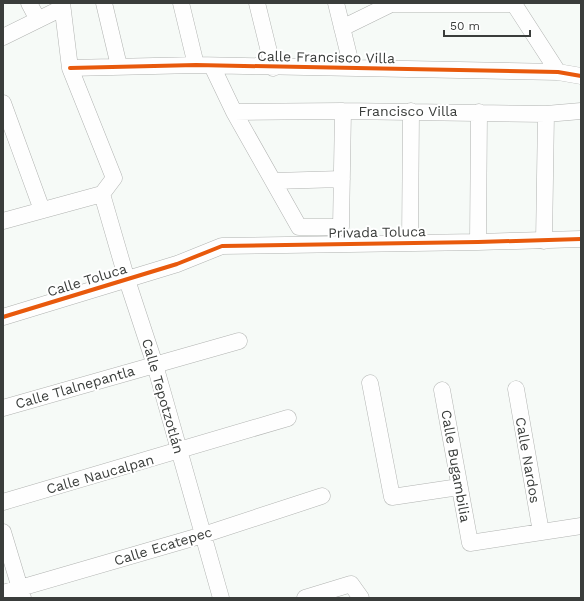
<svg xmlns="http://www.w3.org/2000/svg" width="584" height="601" viewBox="0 0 584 601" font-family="'Work Sans',sans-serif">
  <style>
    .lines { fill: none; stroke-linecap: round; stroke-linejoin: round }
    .minor-casing { stroke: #b1b3b1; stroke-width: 17 }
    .minor { stroke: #fefefe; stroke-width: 16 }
    .cycleway-casing { stroke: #fff; stroke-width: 6 }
    .cycleway { stroke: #e8590c; stroke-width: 4 }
    .labels { text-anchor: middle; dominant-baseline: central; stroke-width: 4; stroke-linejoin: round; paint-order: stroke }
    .street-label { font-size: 14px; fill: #3a3d3b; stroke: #fff }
  </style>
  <rect width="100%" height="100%" fill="#f6faf7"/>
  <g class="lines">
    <g class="minor-casing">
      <path id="minor" d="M29,3L38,20
        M62,3L70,68L114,178L102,194
        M104,3L119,66
        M181,3L196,65
        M257,3L273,68
        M336,3L352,68
        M342,28L391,4H514L558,72
        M3,37L62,8
        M212,66L234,112L299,227H341L343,111
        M70,68L196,65L558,72L581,76
        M3,103L42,210
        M234,112L343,111L546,114L581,111
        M274,181L342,179
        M102,194L127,280L155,365L221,598
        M3,221L102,194
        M544,241L546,114
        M478,242L479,112
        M410,243L411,111
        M3,317L177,264L222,246L478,242L581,239
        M370,383L392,497L459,487
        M516,389L541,532
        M442,390L470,543L581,526
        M3,408L239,341
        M3,502L288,418
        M3,532L23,598
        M3,593L203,535L322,496
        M305,598L351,584L361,598"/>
    </g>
    <use href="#minor" class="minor"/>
    <g class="cycleway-casing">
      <path id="cycleway" d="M70,68L196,65L558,72L581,76
        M3,317L177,264L222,246L478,242L581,239"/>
    </g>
    <use href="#cycleway" class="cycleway"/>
  </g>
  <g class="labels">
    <g class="street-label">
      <text transform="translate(326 57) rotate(1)">Calle Francisco Villa</text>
      <text x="408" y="111">Francisco Villa</text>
      <text transform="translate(377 232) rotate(-1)">Privada Toluca</text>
      <text transform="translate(87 280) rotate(-17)">Calle Toluca</text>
      <text transform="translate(75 387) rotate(-16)">Calle Tlalnepantla</text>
      <text transform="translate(163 396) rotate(74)">Calle Tepotzotlán</text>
      <text transform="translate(528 460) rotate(80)">Calle Nardos</text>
      <text transform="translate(456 466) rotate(80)">Calle Bugambilia</text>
      <text transform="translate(100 474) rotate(-16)">Calle Naucalpan</text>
      <text transform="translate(163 546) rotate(-17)">Calle Ecatepec</text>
    </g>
  </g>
  <rect width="584" height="601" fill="none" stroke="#3a3d3b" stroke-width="8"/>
  <path d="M444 30v6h86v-6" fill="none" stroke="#3a3d3b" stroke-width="2"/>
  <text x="450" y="30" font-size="12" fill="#3a3d3b" stroke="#ffffff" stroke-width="3" paint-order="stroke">50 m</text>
</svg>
